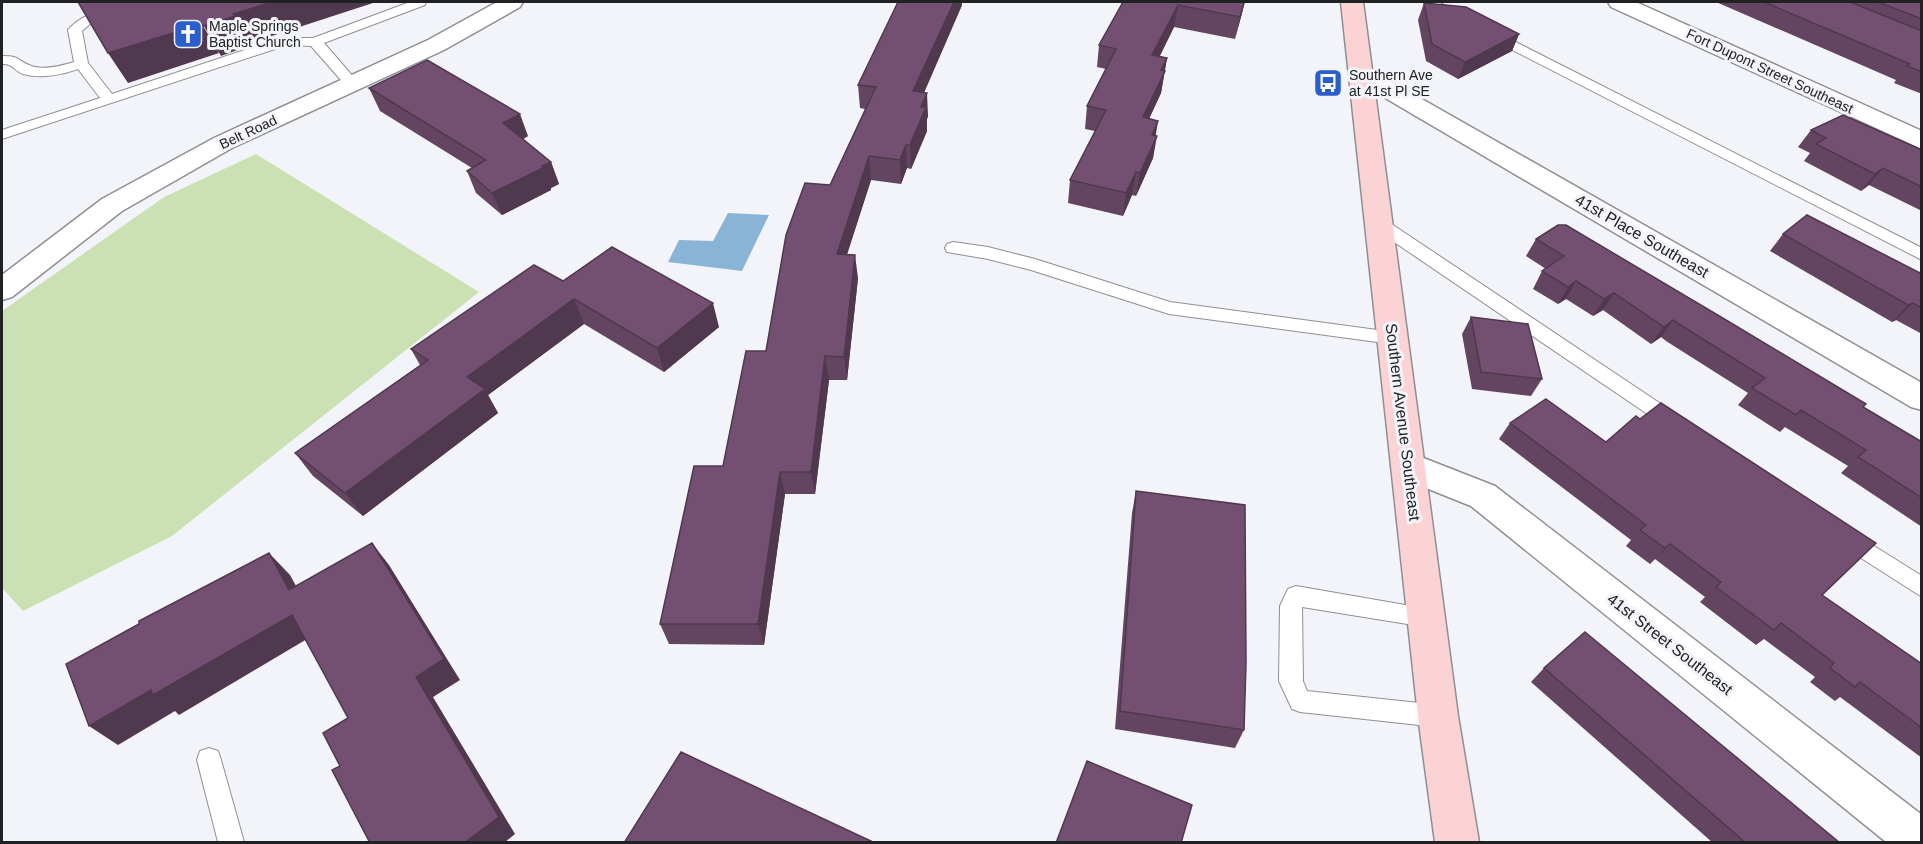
<svg xmlns="http://www.w3.org/2000/svg" width="1923" height="844" viewBox="0 0 1923 844" font-family="Arial,sans-serif">
  <style>
    .green { fill: #cbe1b4 }
    .water { fill: #8ab4d6 }
    .lines { fill: none; stroke-linecap: round; stroke-linejoin: round }
    .service-casing { stroke: #8e8f93; stroke-width: 2 }
    .minor-casing { stroke: #8e8f93; stroke-width: 3 }
    .secondary-casing { stroke: #8e8f93; stroke-width: 3 }
    .service { fill: #fff; fill-rule: evenodd }
    .minor { fill: #fff; fill-rule: evenodd }
    .secondary { fill: #fbd3d5; fill-rule: evenodd }
    .wall { fill: #634561 }
    .shaded-wall { fill: #50384f }
    .building { fill: #735071; stroke: #50384f; stroke-width: 1.5 }
    .labels { text-anchor: middle; dominant-baseline: central; stroke-width: 6; stroke-linejoin: round; paint-order: stroke }
    .far-poi-label { font-size: 14px; fill: #202122; stroke: #f3f4f9; text-anchor: start }
    .far-street-label { font-size: 14px; fill: #202122; stroke: #f3f4f9 }
    .street-label { font-size: 16px; fill: #202122; stroke: #f3f4f9 }
  </style>
  <rect width="100%" height="100%" fill="#f3f4f9"/>
  <path class="green" d="M256,154L479,292L172,536L23,611L2,588V311L164,197Z"/>
  <path class="water" d="M728,213L769,215L742,271L668,262L679,240L713,241Z"/>
  <g class="lines">
    <g class="service-casing">
      <path id="service" d="M127,2H144L143,5L91,23L82,31L88,63L112,94L281,38H313L410,2H426L425,5L324,43L357,81L359,84L357,87H347L311,46L287,45L2,139V130L100,98L78,69C62,75 40,79 23,74C13,70 14,64 2,64V56C20,56 15,59 29,65C41,71 61,66 74,62L68,30C82,13 106,9 127,2Z
        M1423,2H1438L1465,16L1458,20L1453,19Z
        M1492,30L1922,248V260L1487,37L1485,34L1487,31Z
        M1378,218L1384,219L1682,418L1685,423L1682,428L1675,430L1668,428L1372,227L1370,223L1372,219Z
        M953,242L988,247L1035,259L1170,302L1392,332L1398,333L1401,338L1398,343L1392,344L1169,314L1031,270L988,259L947,252L945,248L947,244Z
        M1847,529L1922,576V597L1839,544L1836,538L1839,532Z
        M1296,586L1434,610L1437,617L1434,624L1426,627L1302,607L1303,681L1307,691L1438,705L1447,708L1450,716L1447,724L1438,727L1300,712L1292,709L1279,681L1280,606L1288,589Z
        M209,748L218,751L221,760L244,842H218L197,760L200,751Z"/>
    </g>
    <g class="minor-casing">
      <path id="minor" d="M497,2H523L520,7L444,50L232,148L122,211L12,297L2,300V275L102,199L214,138L428,40Z
        M1608,2H1636L1922,131V149L1611,7Z
        M1361,67L1369,69L1922,383V410L1911,407L1353,79L1349,74L1353,69Z
        M1408,452L1495,486L1922,815V842H1886L1471,506L1396,476L1391,466L1396,456Z"/>
    </g>
    <g class="secondary-casing">
      <path id="secondary" d="M1341,2H1363L1458,716L1479,842H1435L1418,716Z"/>
    </g>
    <use href="#service" class="service"/>
    <use href="#minor" class="minor"/>
    <use href="#secondary" class="secondary"/>
  </g>
  <path class="wall" d="M1123,2H1245L1235,39L1174,27L1160,56L1167,58L1161,93L1149,119L1156,135L1153,158L1136,196L1132,195L1123,216L1068,203L1070,180L1095,131L1085,129L1087,106L1106,69L1097,67L1099,45Z
    M1716,2H1922V94L1894,83L1896,80Z
    M1424,3L1519,34L1512,51L1458,79L1426,61L1418,20Z
    M962,5L924,93L928,116L927,119V131L911,169L907,168L901,184L871,180L847,255L858,278L847,380H829L815,494H785L764,645L669,644L660,624L723,466L830,185L865,109L860,108L858,85Z
    M369,88L528,136L523,139L551,162L559,184L551,188V190L502,215L476,193L467,171L472,168L380,111Z
    M1811,130L1922,150V211L1869,185L1861,191L1804,161L1810,153L1798,147Z
    M1783,234L1922,274V334L1896,320L1892,322L1770,251Z
    M1536,239L1863,407L1922,442V527L1841,473L1848,466L1785,427L1780,432L1738,405L1748,393L1666,341L1661,337L1651,344L1603,310L1593,316L1566,299L1558,304L1533,289L1542,271L1546,269L1526,256Z
    M563,281L719,327L664,372L584,324L488,395L498,413L363,516L313,476L295,453L420,365L411,349Z
    M1471,317L1542,379L1531,396L1472,389L1462,334Z
    M1510,423L1822,595L1922,664V758L1840,697L1835,701L1810,682L1815,677L1764,639L1756,645L1726,622L1700,602L1705,597L1655,559L1650,564L1626,546L1631,540L1499,439Z
    M1136,491L1244,730L1235,748L1115,729L1132,513Z
    M1544,668L1840,843H1713L1531,682Z"/>
  <path class="shaded-wall" d="M272,2H376L250,43L251,45L221,56L204,26L233,14Z
    M954,2H962V5L914,115L913,91Z
    M1244,2L1242,13L1235,39L1240,17Z
    M1178,5L1174,27L1149,77L1152,55Z
    M202,24L219,53L128,83L108,53Z
    M1519,34L1512,51L1458,79L1465,62Z
    M1167,58L1161,93L1139,140L1143,117L1161,70Z
    M927,93L928,116L927,119V131L911,169L910,145L921,107Z
    M520,114L528,136L511,146L503,123Z
    M1158,121L1155,140L1157,136L1153,158L1136,196L1140,173L1152,135Z
    M906,145L907,168L901,184L900,160Z
    M869,156L871,180L839,278L837,254Z
    M551,162L559,184L551,188V190L502,215L492,193Z
    M1883,168L1869,185L1861,191L1875,174Z
    M1136,172L1132,195L1123,216L1126,193Z
    M855,255L858,278L847,380L844,357Z
    M1576,281L1566,299L1558,304L1568,287Z
    M1614,293L1603,310L1593,316L1604,299Z
    M574,299L584,324L488,395L498,413L363,516L345,493L467,377Z
    M713,303L719,327L664,372L657,348Z
    M1913,303L1896,320L1892,322L1908,305Z
    M1673,320L1661,337L1651,344L1664,327Z
    M825,356L829,380L815,494L811,472Z
    M780,472L785,494L764,645L758,624Z
    M372,543L389,565L460,680L433,697L515,834L504,843H464Z
    M1670,544L1650,564L1665,548Z
    M269,553L290,575L310,611L289,590Z
    M292,615L312,636L179,715L175,711L118,745L89,726L151,690Z"/>
  <path class="building" d="M78,2H272L233,14L235,16L204,26L202,24L108,53Z
    M898,2H954L913,91L927,93L921,107H926L910,145H906L900,160L869,156L837,254L855,255L844,357L825,356L811,472H780L758,624H660L694,466H723L746,351H766L786,235L805,183L830,185L876,87L858,85Z
    M1123,2H1244L1240,17L1178,5L1152,55L1167,58L1161,70L1165,71L1143,117L1158,121L1152,135L1157,136L1140,173L1136,172L1126,193L1070,180L1106,110L1087,106L1116,49L1099,45Z
    M1764,2H1850L1922,31V72L1907,66L1910,64Z
    M1878,2H1922V19Z
    M1424,3L1466,7L1519,34L1465,62L1432,44Z
    M427,60L520,114L503,123L551,162L542,166L543,168L492,193L467,171L486,160L369,88Z
    M1843,115L1922,150V187L1883,168L1875,174L1816,144L1826,138L1811,130Z
    M1807,215L1922,274V308L1913,303L1908,305L1783,234Z
    M1558,225H1566L1726,320L1866,404L1863,407L1922,442V498L1858,457L1866,450L1801,410L1796,415L1752,388L1765,378L1679,324L1673,320L1664,327L1614,293L1604,299L1576,281L1568,287L1542,271L1564,256L1536,239Z
    M612,247L713,303L657,348L574,299L467,377L485,389L345,493L295,453L428,360L411,349L534,265L563,281Z
    M1471,317L1528,324L1542,379L1481,372Z
    M1546,399L1606,442L1636,416L1640,419L1661,403L1876,543L1822,595L1922,664V728L1860,682L1855,687L1830,668L1834,663L1781,623L1774,630L1743,607L1716,587L1721,582L1670,544L1665,548L1640,530L1646,525L1510,423Z
    M1136,491L1245,505L1246,663L1244,730L1120,711Z
    M372,543L444,659L416,677L499,817L464,843H370L332,770L340,766L323,733L348,718L292,615L153,695L151,690L89,726L66,664L139,624V621L269,553L289,590Z
    M1585,632L1840,843H1746L1544,668Z
    M681,752L875,843H624Z
    M1087,761L1192,805L1181,843H1056Z"/>
  <defs>
    <g id="church-square" transform="scale(1.5)"><rect x="-9" y="-9" width="18" height="18" rx="4" fill="#2b5ecd" stroke="#f3f4f9"/><path d="M-1.2-6h2.4v3.5h3.3v2.4h-3.3V6h-2.4V-.1h-3.3v-2.4h3.3Z" fill="#fff"/></g>
    <g id="bus-square" transform="scale(1.5)"><rect x="-9" y="-9" width="18" height="18" rx="4" fill="#2b5ecd" stroke="#f3f4f9"/><path d="M-5-6H5V4H4V6H2V4H-2V6H-4V4H-5ZM-3.5-4V0h7V-4ZM-3.5 1.2v1.5H-2V1.2ZM2 1.2v1.5H3.5V1.2Z" fill="#fff"/></g>
  </defs>
  <g fill-rule="evenodd">
    <use href="#church-square" x="188" y="34"/>
    <use href="#bus-square" x="1328" y="83"/>
  </g>
  <g class="labels">
    <g class="far-poi-label">
      <text x="209" y="26">Maple Springs<tspan x="209" dy="16">Baptist Church</tspan></text>
      <text x="1349" y="75">Southern Ave<tspan x="1349" dy="16">at 41st Pl SE</tspan></text>
    </g>
    <g class="far-street-label">
      <text transform="translate(1770 71) rotate(25)">Fort Dupont Street Southeast</text>
      <text transform="translate(248 132) rotate(-25)">Belt Road</text>
    </g>
    <g class="street-label">
      <text transform="translate(1642 236) rotate(30)">41st Place Southeast</text>
      <text transform="translate(1403 422) rotate(83)">Southern Avenue Southeast</text>
      <text transform="translate(1670 644) rotate(38)">41st Street Southeast</text>
    </g>
  </g>
  <rect width="1923" height="844" fill="none" stroke="#202122" stroke-width="6"/>
</svg>
